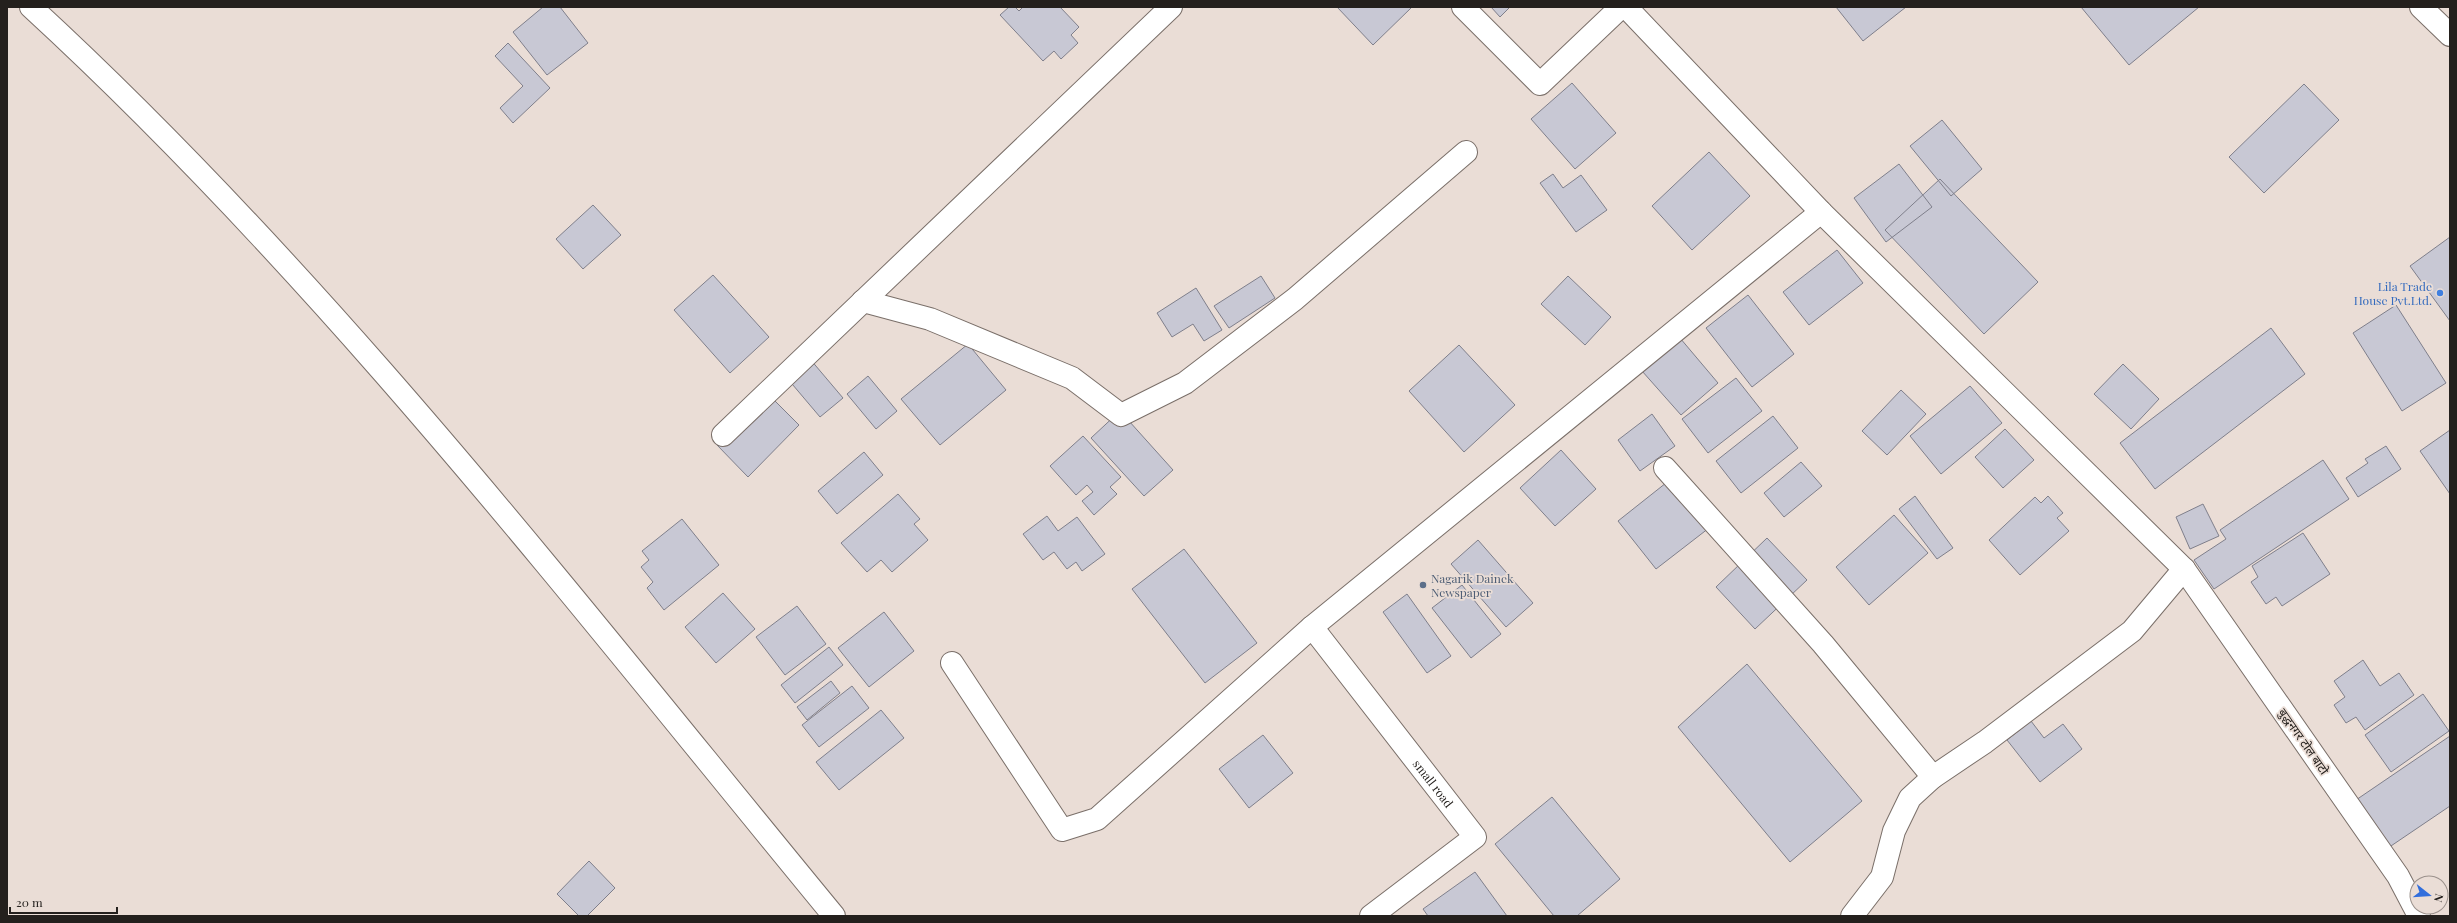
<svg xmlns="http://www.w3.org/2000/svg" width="2457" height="923" viewBox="0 0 2457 923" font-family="'Playfair Display','Noto Sans Devanagari',serif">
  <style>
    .building { fill: #c8c8d4; stroke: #7f7f8b }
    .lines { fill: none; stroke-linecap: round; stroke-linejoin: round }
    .minor-casing { stroke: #7a6f69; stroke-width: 24 }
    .highway-casing { stroke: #7a6f69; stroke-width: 24 }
    .minor { stroke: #fff; stroke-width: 22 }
    .highway { stroke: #fff; stroke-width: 22 }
    .shop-dot { fill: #3f7fe0; stroke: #eaddd6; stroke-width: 1.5 }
    .service-dot { fill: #5c6f8a; stroke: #eaddd6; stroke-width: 1.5 }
    .labels { text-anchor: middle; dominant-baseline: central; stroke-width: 3.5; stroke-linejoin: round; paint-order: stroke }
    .shop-label { font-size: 12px; fill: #366cbe; stroke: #eaddd6; text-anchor: end }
    .service-label { font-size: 12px; fill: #4e5e75; stroke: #eaddd6; text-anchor: start }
    .street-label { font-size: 12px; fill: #24201d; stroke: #eaddd6 }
  </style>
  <rect width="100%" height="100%" fill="#eaddd6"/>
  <path class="building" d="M543,7H560L588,43L547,75L513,32Z
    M1009,7H1015L1019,11L1023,7H1060L1079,27L1071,35L1078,43L1061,59L1054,51L1043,61L1000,15Z
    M1337,7H1412L1373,45Z
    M1491,7H1510L1500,17Z
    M1836,7H1906L1863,41Z
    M2081,7H2199L2129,65Z
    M508,43L550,88L513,123L500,108L523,86L495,56Z
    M1572,83L1616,133L1575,169L1531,119Z
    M2304,84L2339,120L2264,193L2229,157Z
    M1942,120L1982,169L1951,196L1910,146Z
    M1709,152L1750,196L1692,250L1652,206Z
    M1899,164L1932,207L1886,242L1854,198Z
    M1553,174L1563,188L1581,175L1607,210L1576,232L1540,183Z
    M1940,179L2038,282L1984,334L1885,230Z
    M593,205L621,235L583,269L556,239Z
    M2450,237V321L2410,266Z
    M1837,250L1863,283L1809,325L1783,292Z
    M713,275L769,337L730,373L674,310Z
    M1261,276L1275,298L1229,328L1214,306Z
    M1568,276L1611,317L1585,345L1541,304Z
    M1196,288L1222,330L1204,341L1193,324L1172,337L1157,313Z
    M1748,295L1794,354L1752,387L1706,328Z
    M2396,305L2446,383L2402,411L2353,333Z
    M2271,328L2305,374L2155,489L2120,443Z
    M1680,338L1718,383L1681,415L1642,371Z
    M968,344L1006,390L940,445L901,399Z
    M1459,345L1515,405L1464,452L1409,391Z
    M810,359L843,398L820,417L787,378Z
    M2123,364L2159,399L2131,429L2094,394Z
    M868,376L897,411L876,429L847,394Z
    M1736,378L1762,411L1708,453L1682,419Z
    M1970,386L2002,423L1941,474L1910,436Z
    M1901,390L1926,414L1887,455L1862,431Z
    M768,394L799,425L748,477L717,445Z
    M1120,411L1173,470L1144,496L1091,438Z
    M1652,414L1675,446L1640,471L1618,440Z
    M1773,416L1798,448L1741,493L1716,461Z
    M2005,429L2034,460L2003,488L1975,457Z
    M2450,430V494L2420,451Z
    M1083,436L1121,477L1110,487L1117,494L1094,515L1082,501L1093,492L1087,485L1076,495L1050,466Z
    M2386,446L2401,469L2358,497L2346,478L2368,463L2365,459Z
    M1561,450L1596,489L1555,526L1520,488Z
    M864,452L883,475L837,514L818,491Z
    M2323,460L2349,499L2214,589L2194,560L2226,539L2220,530Z
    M1801,462L1822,486L1784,517L1764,493Z
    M1671,479L1709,528L1656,569L1618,521Z
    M898,494L920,519L914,524L928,540L892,572L881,560L867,572L841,543Z
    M1915,496L1953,548L1937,559L1899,509Z
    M2048,496L2063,513L2057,518L2069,531L2020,575L1989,540L2035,497L2041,503Z
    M2203,504L2219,536L2190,549L2176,517Z
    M1894,515L1928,553L1869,605L1836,567Z
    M1047,516L1058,531L1077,517L1105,554L1082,571L1076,562L1067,569L1054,552L1043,560L1023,534Z
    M682,519L719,565L664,610L647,588L653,582L641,567L649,560L642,551Z
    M2303,533L2330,574L2282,606L2276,597L2266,604L2251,582L2258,577L2252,566Z
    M1767,538L1807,580L1755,629L1716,587Z
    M1478,540L1533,603L1506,627L1451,564Z
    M1184,549L1257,643L1205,683L1132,589Z
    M1462,585L1501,634L1471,658L1432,608Z
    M723,593L755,629L716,663L685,627Z
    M1407,594L1451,656L1427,673L1383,612Z
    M797,606L826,644L785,675L756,637Z
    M884,612L914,651L869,687L838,648Z
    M829,647L843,665L795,703L781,685Z
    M2363,660L2380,686L2399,673L2414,695L2365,730L2356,717L2346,723L2334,705L2345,697L2334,681Z
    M1747,664L1862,801L1790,862L1678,727Z
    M831,681L840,693L807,720L797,707Z
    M852,686L869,708L819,747L802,725Z
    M2423,694L2449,731L2391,772L2365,735Z
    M881,710L904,738L839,790L816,762Z
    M2031,721L2044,738L2063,724L2082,749L2040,782L2007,740Z
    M1263,735L1293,773L1249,808L1219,769Z
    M2450,736V806L2385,850L2353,802Z
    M1552,797L1620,879L1577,916H1554L1495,844Z
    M589,861L615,888L587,916H579L557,894Z
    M1475,872L1507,916H1428L1423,909Z"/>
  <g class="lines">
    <g class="minor-casing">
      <g id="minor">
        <path d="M31,7C329,281 577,604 834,916"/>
        <path d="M1463,7L1540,84L1621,7"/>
        <path d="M1626,7L1821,212L2184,569L2398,876L2419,916"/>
        <path d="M863,301L930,319L1072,378L1121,415L1185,383L1295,299L1466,152"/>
        <path d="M723,435L1171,7"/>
        <path d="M1665,468L1823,644L1933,777L1985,742L2132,631L2184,569"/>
        <path id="s1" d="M1312,627L1475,837L1371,916"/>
        <path d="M952,663L1062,830L1097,819L1312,627L1821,212"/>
        <path d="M1852,916L1882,877L1894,831L1910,798L1933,777"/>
      </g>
    </g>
    <g class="highway-casing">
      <path id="highway" d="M2421,7L2450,35"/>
    </g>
    <use href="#minor" class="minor"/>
    <use href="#highway" class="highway"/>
  </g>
  <circle class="shop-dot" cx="2440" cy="293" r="4"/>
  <circle class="service-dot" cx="1423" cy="585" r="4"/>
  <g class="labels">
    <g class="shop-label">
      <text x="2432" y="286">Lila Trade<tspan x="2432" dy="14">House Pvt.Ltd.</tspan></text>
    </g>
    <g class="service-label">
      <text x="1431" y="578">Nagarik Dainek<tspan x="1431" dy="14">Newspaper</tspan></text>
    </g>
    <g class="street-label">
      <text transform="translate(2304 741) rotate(55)">बुद्धनगर टोल बाटो</text>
      <text stroke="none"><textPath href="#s1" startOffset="198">small road</textPath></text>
    </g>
  </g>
  <rect width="2457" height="923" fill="none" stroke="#24201d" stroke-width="16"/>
  <g transform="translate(2429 895) rotate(107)"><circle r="19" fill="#eaddd6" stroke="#9b918c"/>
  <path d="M0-3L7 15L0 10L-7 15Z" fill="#326edc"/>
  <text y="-6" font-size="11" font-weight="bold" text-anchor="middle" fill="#24201d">N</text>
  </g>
  <path d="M10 907v6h107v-6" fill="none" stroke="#24201d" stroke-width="2"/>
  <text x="16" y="907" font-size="12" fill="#24201d" stroke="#eaddd6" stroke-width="3" paint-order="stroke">20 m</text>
</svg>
